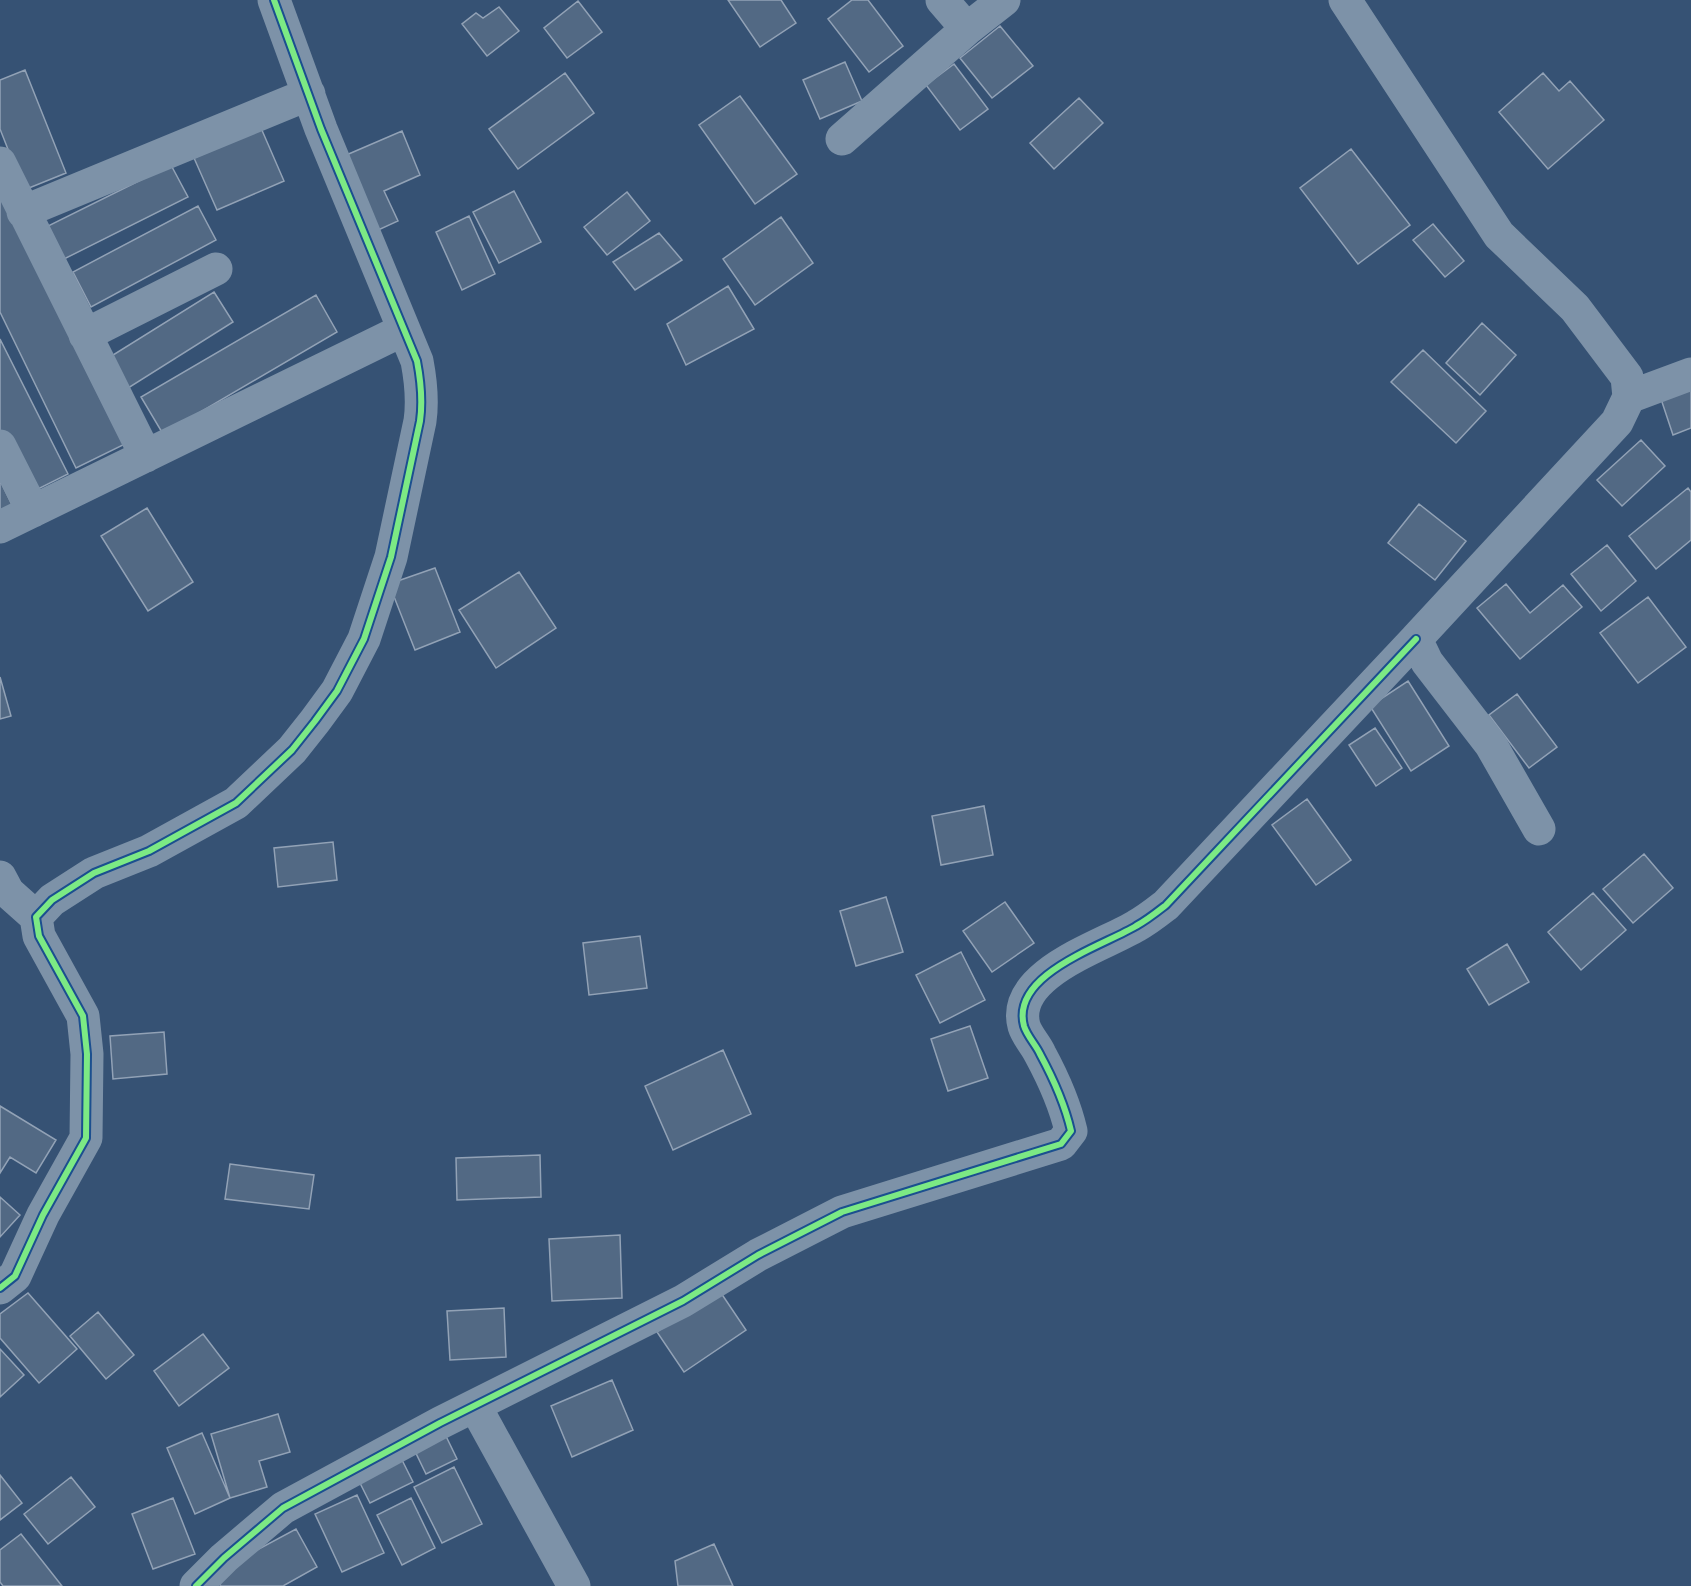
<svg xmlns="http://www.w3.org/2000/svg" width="1691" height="1586" viewBox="0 0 1691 1586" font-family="Ubuntu,sans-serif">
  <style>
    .building { fill: #526984; stroke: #92a2b6; stroke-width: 1.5 }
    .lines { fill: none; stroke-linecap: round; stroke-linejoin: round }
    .minor { stroke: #7d92a8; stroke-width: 33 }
    .cycleway-casing { stroke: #1b4f8f; stroke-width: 10 }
    .cycleway { stroke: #7ce984; stroke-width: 6 }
  </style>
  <rect width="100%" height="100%" fill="#365274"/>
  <path class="building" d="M728,0H781L796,23L760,47Z
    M852,0H868L903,46L869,72L828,19Z
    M578,1L602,32L567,58L544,28Z
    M499,7L519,31L487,56L462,24L476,13L483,18Z
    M1000,26L1033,66L992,98L960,58Z
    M845,62L862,101L820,119L803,80Z
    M954,64L988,109L960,130L926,85Z
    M25,70L66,173L24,190L0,129V80Z
    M565,73L594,113L518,169L489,129Z
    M1543,73L1559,91L1570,81L1604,120L1548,169L1499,112Z
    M740,96L797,174L755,204L699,125Z
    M1079,98L1103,123L1054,169L1030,143Z
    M261,128L284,181L217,210L194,158Z
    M402,131L420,175L384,191L398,221L376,231L344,156Z
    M1351,149L1410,225L1358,264L1300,188Z
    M171,165L188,197L64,259L48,226Z
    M0,188L125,444L76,468L0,312Z
    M514,191L541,242L499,263L473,212Z
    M627,192L650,221L607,255L584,227Z
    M198,206L216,240L91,307L73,272Z
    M469,216L495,274L462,290L436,232Z
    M781,217L813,263L755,305L723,259Z
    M1433,224L1464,261L1445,277L1413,240Z
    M659,233L682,260L635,290L613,262Z
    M728,286L754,329L686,365L667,324Z
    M214,292L233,322L125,390L105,360Z
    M316,295L337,332L163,434L141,397Z
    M1482,323L1516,355L1480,395L1446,363Z
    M0,339L68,474L30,493L0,433Z
    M1423,350L1486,411L1456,443L1391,382Z
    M1691,388V428L1673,435L1661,399Z
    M1641,440L1665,466L1622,506L1597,480Z
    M0,480L13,507L0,514Z
    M1688,488L1691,492V540L1656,569L1629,536Z
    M1419,504L1466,541L1435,580L1388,543Z
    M147,508L193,582L148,611L101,536Z
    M1607,545L1636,581L1601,611L1571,574Z
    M435,568L460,632L415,650L389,584Z
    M519,572L556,628L496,668L459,610Z
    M1506,584L1530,613L1563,585L1582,607L1520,659L1477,608Z
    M1648,597L1686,647L1638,683L1600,633Z
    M0,677L11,716L0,719Z
    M1408,681L1449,746L1411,771L1370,706Z
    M1517,694L1557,747L1529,768L1489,715Z
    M1375,728L1402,768L1376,786L1349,745Z
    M1307,799L1351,860L1316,885L1272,825Z
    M984,806L993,855L941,865L932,816Z
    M333,842L337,880L278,887L274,848Z
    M1644,854L1673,888L1633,923L1603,889Z
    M1593,893L1626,930L1581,970L1548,932Z
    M886,897L903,952L856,966L840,911Z
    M1005,902L1034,943L992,972L963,931Z
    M640,936L647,988L589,995L583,943Z
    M1507,944L1529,982L1489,1005L1467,969Z
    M961,952L985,1000L940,1023L916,975Z
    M970,1026L988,1078L948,1091L931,1039Z
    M164,1032L167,1074L113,1079L110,1036Z
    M723,1050L751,1114L673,1150L645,1086Z
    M0,1106L56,1140L36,1173L10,1157L0,1173Z
    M540,1155L541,1197L457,1200L456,1158Z
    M230,1164L314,1175L309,1209L225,1199Z
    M0,1197L20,1215L0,1237Z
    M620,1235L622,1298L552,1301L549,1239Z
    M719,1290L746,1330L684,1372L657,1332Z
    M28,1293L77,1349L39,1383L0,1338V1314Z
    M504,1308L506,1357L450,1360L447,1311Z
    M98,1312L134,1355L106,1379L70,1336Z
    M203,1334L229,1368L179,1406L154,1371Z
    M0,1349L24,1375L0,1397Z
    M612,1380L633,1430L572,1457L551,1406Z
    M278,1414L290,1452L259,1461L267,1487L230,1498L211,1434Z
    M443,1430L457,1459L426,1474L412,1445Z
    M202,1433L230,1498L195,1514L167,1448Z
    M399,1454L413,1482L370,1503L356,1475Z
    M454,1467L482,1524L442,1543L414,1487Z
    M0,1475L22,1503L0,1520Z
    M71,1477L95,1507L48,1544L24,1514Z
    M357,1495L384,1553L342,1572L315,1514Z
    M173,1498L195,1554L153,1569L132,1514Z
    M411,1498L435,1548L402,1565L377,1515Z
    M296,1529L317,1567L283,1586H221L214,1573Z
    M21,1534L62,1586H3L0,1582V1550Z
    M714,1544L733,1586H678L675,1561Z"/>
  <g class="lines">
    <path class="minor" d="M942,0L967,29
      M1345,0L1499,235L1575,308L1627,377L1629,397L1617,422L1416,639L1427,662L1491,745L1539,829
      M842,139L967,29L1004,0
      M0,163L146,456
      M23,212L309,94
      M85,335L216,269
      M1629,397L1691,374
      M0,446L33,511
      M0,527L403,330
      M0,877L8,892L36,917
      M0,1288L15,1276L43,1215L86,1138L87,1054L83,1016L39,936L36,917L52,900L94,873L149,851L236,803L292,750L315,721L337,691L364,639L391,557L420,421C423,400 421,382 417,361L321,129L274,0
      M475,1406L574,1586
      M196,1586L224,1558L283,1508L440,1423L683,1301L758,1255L842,1212L1061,1144L1071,1131C1065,1105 1053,1078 1040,1054C1036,1045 1027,1036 1024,1026C1010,974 1103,946 1136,926C1147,920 1157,912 1166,905L1416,639"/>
    <g class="cycleway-casing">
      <path id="cycleway" d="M0,1288L15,1276L43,1215L86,1138L87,1054L83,1016L39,936L36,917L52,900L94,873L149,851L236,803L292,750L315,721L337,691L364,639L391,557L420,421C423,400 421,382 417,361L321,129L274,0
        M196,1586L224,1558L283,1508L440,1423L683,1301L758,1255L842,1212L1061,1144L1071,1131C1065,1105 1053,1078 1040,1054C1036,1045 1027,1036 1024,1026C1010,974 1103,946 1136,926C1147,920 1157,912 1166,905L1416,639"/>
    </g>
    <use href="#cycleway" class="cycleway"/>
  </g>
</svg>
